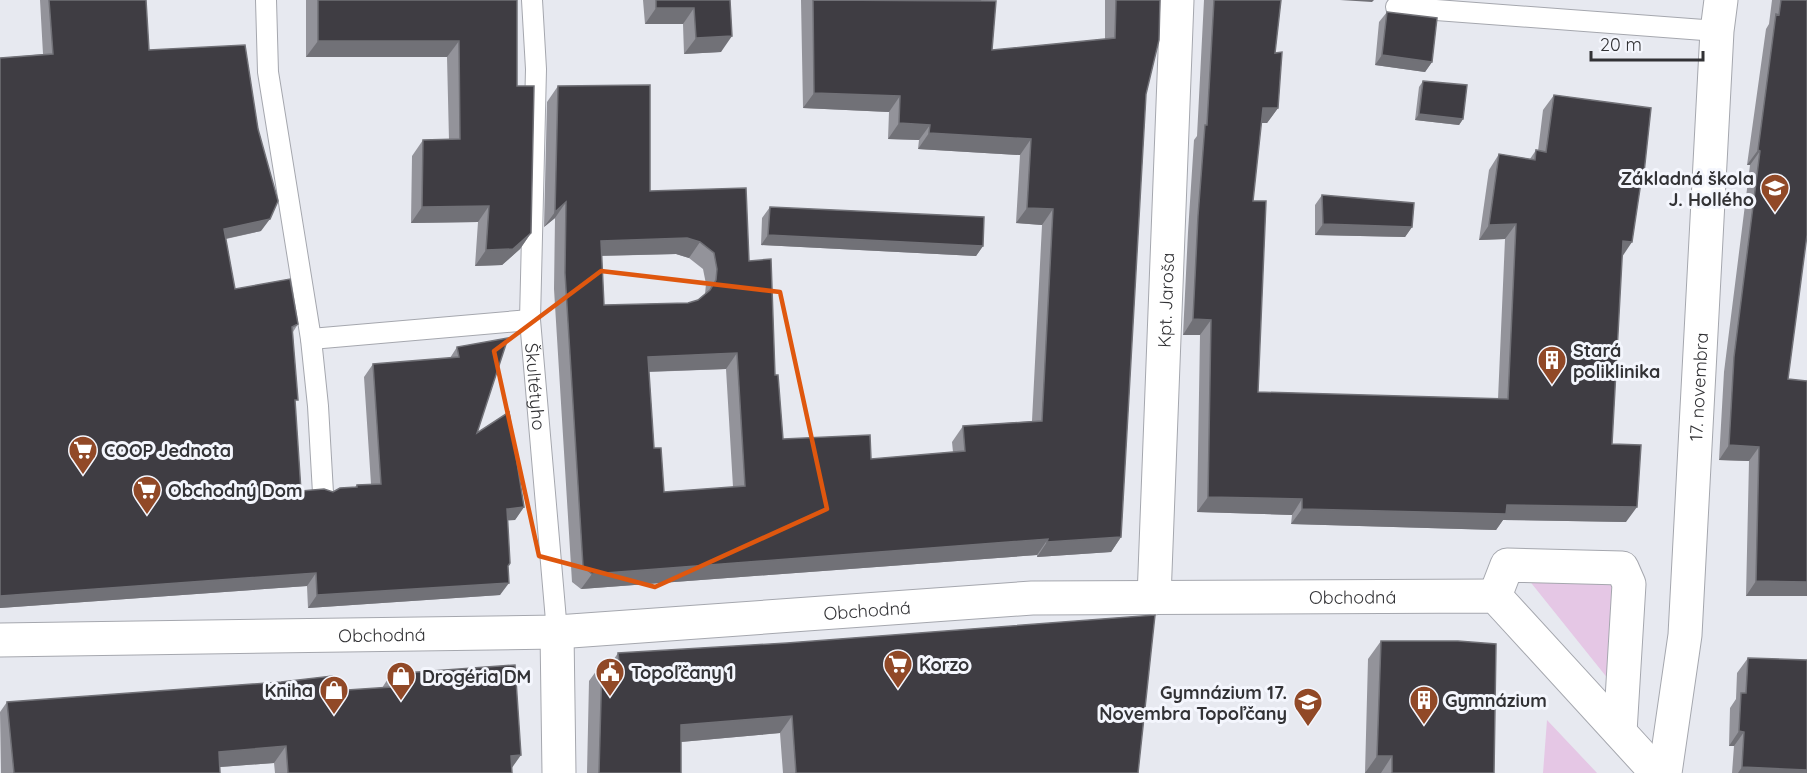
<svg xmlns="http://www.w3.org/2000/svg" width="1807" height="773" viewBox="0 0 1807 773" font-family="Quicksand,sans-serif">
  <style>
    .green { fill: #e5c7e5 }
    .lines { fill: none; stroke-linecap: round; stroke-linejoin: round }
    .lane-casing { stroke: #a5a7ae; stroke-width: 22 }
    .street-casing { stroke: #a5a7ae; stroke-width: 35 }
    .lane { stroke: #fff; stroke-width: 20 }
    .street { stroke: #fff; stroke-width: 33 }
    .wall { fill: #93939a; fill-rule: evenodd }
    .shaded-wall { fill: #717177 }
    .building { fill: #3f3d43; stroke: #717177; stroke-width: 1.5; fill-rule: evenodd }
    .marked { fill: none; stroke: #df570e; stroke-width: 4.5; stroke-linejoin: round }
    .labels { text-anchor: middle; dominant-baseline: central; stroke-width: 6; stroke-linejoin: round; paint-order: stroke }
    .poi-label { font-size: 18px; font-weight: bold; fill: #323235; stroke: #f4f6fd; text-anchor: start }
    .street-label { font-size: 18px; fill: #323235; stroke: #f4f6fd }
  </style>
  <rect width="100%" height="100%" fill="#e7e9f0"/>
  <path class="green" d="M1524,574L1622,581L1617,690Z
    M1547,720L1597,773H1543Z"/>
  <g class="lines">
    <g class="lane-casing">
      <g id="lane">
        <path d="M266,0L268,72L311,339L318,406L323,493"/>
        <path id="s1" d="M532,0L536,69L530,320L557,632"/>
        <path d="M1396,7L1717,31"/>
        <path d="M311,339L530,320"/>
      </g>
    </g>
    <g class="street-casing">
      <g id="street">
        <path d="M1495,596L1507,565L1622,568L1629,584L1620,732"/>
        <path id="s2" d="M1154,598L1177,0"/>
        <path d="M557,632L559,773"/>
        <path id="s3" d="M0,640L557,632L1032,598L1495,596L1657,773"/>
        <path id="s4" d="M1665,773L1685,635L1717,31L1721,0"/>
      </g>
    </g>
    <use href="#lane" class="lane"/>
    <use href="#street" class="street"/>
  </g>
  <path class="wall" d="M40,0H146L149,50L261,231L226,239L235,289L298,324L293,332L295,404L301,491L333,492L355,487L357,485L371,484L364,377L373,364L450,358L457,347L477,433L524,507L515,520H508V566L500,595L308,608L307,586L0,608V58L43,54Z
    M306,0H517V86L531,233L520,249L502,265L475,266L478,222L411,223L412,156L423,140H449L447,57H306Z
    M643,0H730L721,52L684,54L683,24H645Z
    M801,0H981L992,50L1105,39V0H1160L1146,94L1121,537L1111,552L1037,557V555L581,589L572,582L554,289L555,218L544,227L547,102L558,86L650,191L749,261L775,375L783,439L871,459L953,452L952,442L963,426L1032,421L1042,225L1016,223L1020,155L918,149L919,140L888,139L889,112L803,108ZM676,254L689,258L703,269L706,284L705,294L698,300L688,303L604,305L601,256ZM726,369L733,487L664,492L654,448L649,372Z
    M1204,0H1281L1275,53L1278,108L1267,123H1261L1253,201L1258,392L1498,399L1505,239L1479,240L1489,170L1499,154L1530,159L1536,150L1538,151L1543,110L1554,95L1643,182L1640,186L1622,257L1612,444L1626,522L1503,520L1496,530L1291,524L1292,515L1197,512L1200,335H1183L1188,232L1194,140L1197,136Z
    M1772,0H1807L1788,379L1807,596H1746L1749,461L1719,460L1724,372L1750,165H1747L1766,29L1769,24Z
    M1387,12L1432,62L1425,72L1375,65L1379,22Z
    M1423,81L1463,119L1459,125L1415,120L1419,87Z
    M1322,195L1412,227L1405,237L1315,235V205Z
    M770,207L983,246L976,256L761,245L762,218Z
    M1381,641L1494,773H1365L1368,659Z
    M618,653L1138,773H783L780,733L681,742V773H587L589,681L602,663L612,662Z
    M1748,658L1807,773H1732L1734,746H1729L1730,708L1736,699L1737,673Z
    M391,674L512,769V773H275L274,763L220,767V773H1L0,712L7,702L332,691L382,688Z"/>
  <path class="shaded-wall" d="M1340,0H1374L1372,2Z
    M656,8H694L683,24H645Z
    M732,36L721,52L684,54L696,38Z
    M318,41H459L447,57H306Z
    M1382,55L1432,62L1425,72L1375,65Z
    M814,93L900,96L889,112L803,108Z
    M1263,108H1278L1267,123H1252Z
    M1419,114L1463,119L1459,125L1415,120Z
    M899,123L930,125L919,140L888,139Z
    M929,133L1031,139L1020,155L918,149Z
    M1758,150L1760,151L1750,165H1747Z
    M566,202L555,218L544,227L555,212Z
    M489,206L478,222L411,223L422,207Z
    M1027,208L1053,209L1042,225L1016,223Z
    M270,219L261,231L215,241L224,229Z
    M1323,224L1412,227L1405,237L1315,235Z
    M1516,224L1505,239L1479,240L1489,225Z
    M531,233L520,249L502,265L475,266L486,250Z
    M768,235L983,246L976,256L761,245Z
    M687,238L700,242L689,258L676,254L590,256L601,241Z
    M1623,241L1632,242L1622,257Z
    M1193,319L1211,320L1200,335H1183Z
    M737,353L726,369L638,372L648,357Z
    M1729,445L1759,447L1749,461L1719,460Z
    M1208,497L1302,499L1292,515L1197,512Z
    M1507,505L1637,507L1626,522L1503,520L1496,530L1291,524L1302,509Z
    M524,507L515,520L498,521L507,509Z
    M1121,537L1111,552L1037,557L1047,542Z
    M1048,539L1037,555L581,589L592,574Z
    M316,573L307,586L0,608V596Z
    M1756,581L1807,582V596H1746Z
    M509,583L500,595L308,608L317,595Z
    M792,716L780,733L669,743L681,725Z
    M1739,731L1744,732L1734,746H1729Z
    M286,746L274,763L207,768L219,752Z
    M521,755L509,772L511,756Z
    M1377,756H1392L1381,773H1365Z
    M1742,767L1807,770V773H1738Z"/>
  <path class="building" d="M49,0H146L149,50L245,45L258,129L278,201L270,219L224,229L235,289L290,279L298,324L292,327L298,400H295L301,491L324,489L333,492L340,488L357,487V485L381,484L373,364L459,357L457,347L508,338L477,433L509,412L524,507L507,509L510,563L508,566L509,583L317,595L316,573L0,596V58L53,54Z
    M318,0H517V86H534L531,233L513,249L486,250L489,206L422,207L423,140L460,139L459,41H318Z
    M656,0H730L732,36L696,38L694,8H656Z
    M813,0L996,1L992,50L1115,38L1116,0H1160L1159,40L1146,94L1121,537L1047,542L1048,539L592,574L583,566L565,273L566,202L555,212L558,86L650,85V191L746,188L749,261L771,259L775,375H778L783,439L870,435L871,459L965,451L963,426L1042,421L1053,209L1027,208L1031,139L929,133L930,125L899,123L900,96L814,93ZM687,238L700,242L714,253L717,269L716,280L710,290L698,300L688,303L604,305L601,241ZM737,353L745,486L664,492L661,448H654L648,357Z
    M1214,0H1281L1275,53L1282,52L1278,108H1263L1253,201H1266L1258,392L1508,399L1516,224L1489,225L1499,154L1535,160L1536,150L1546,152L1554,95L1651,108L1643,182H1641L1632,242L1623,241L1612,444L1641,445L1637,507L1507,505L1506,514L1302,509V499L1208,497L1211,320L1193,319L1198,216L1205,125H1207Z
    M1781,0H1807V235L1788,379L1807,381V582L1756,581L1759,447L1729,445L1734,357L1760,151L1758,150L1776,14L1779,15Z
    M1387,12L1437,18L1432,62L1382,55Z
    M1423,81L1467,85L1463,119L1419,114Z
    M1322,195L1414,203L1412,227L1323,224Z
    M770,207L984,217L983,246L768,235Z
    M1155,615L1138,773H796L792,716L681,725V773H599L602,663L619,662L618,653L787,643Z
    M1381,641H1458L1496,644L1494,773H1392V756H1377Z
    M1748,658L1807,660V770L1742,767L1744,732L1739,731L1741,693H1746Z
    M515,665L521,755L511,756L512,773H288L286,746L219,752L220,773H14L7,702L281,682L332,676V691L392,687L391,674Z"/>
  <path class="marked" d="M601,271L780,292L827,509L655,587L539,556L494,351Z"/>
  <defs>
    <g id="school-pin" transform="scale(1.5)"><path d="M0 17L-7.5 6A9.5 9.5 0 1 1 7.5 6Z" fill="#914927" stroke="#f4f6fd"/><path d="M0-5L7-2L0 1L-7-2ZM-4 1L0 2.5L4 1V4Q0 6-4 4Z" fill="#fff"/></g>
    <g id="building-pin" transform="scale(1.5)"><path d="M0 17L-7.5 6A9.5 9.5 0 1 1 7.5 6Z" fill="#914927" stroke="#f4f6fd"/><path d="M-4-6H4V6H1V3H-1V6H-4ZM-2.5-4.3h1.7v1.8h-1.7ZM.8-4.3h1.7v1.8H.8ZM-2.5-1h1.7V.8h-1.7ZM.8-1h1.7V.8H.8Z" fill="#fff"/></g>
    <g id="supermarket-pin" transform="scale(1.5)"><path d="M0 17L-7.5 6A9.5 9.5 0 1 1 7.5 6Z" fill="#914927" stroke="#f4f6fd"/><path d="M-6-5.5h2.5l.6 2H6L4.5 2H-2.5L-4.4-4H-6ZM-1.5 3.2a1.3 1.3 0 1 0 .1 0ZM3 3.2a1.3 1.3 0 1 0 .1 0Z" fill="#fff"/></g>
    <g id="civic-pin" transform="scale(1.5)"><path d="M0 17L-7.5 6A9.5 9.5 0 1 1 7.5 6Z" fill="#914927" stroke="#f4f6fd"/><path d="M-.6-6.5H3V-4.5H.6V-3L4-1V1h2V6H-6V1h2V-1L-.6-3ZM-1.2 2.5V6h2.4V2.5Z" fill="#fff"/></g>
    <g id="shop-pin" transform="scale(1.5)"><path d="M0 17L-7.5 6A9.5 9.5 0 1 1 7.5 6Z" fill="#914927" stroke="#f4f6fd"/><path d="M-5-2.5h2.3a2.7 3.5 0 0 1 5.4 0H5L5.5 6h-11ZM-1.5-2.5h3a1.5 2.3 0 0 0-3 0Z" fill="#fff"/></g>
  </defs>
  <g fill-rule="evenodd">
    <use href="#school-pin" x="1775" y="188"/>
    <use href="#building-pin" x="1552" y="360"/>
    <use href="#supermarket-pin" x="83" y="450"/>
    <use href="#supermarket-pin" x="147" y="490"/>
    <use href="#supermarket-pin" x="898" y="664"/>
    <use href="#civic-pin" x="610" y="672"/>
    <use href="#shop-pin" x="401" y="676"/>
    <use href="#shop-pin" x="334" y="690"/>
    <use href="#building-pin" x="1424" y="700"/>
    <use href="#school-pin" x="1308" y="702"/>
  </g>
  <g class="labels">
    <g class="poi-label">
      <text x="1754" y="178" text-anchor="end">Základná škola<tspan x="1754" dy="21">J. Hollého</tspan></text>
      <text x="1573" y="350">Stará<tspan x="1573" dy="21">poliklinika</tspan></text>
      <text x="104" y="450">COOP Jednota</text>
      <text x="168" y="490">Obchodný Dom</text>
      <text x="919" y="664">Korzo</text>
      <text x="631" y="672">Topoľčany 1</text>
      <text x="422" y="676">Drogéria DM</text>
      <text x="313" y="690" text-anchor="end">Kniha</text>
      <text x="1287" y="692" text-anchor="end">Gymnázium 17.<tspan x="1287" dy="21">Novembra Topoľčany</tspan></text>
      <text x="1445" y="700">Gymnázium</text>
    </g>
    <g class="street-label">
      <text stroke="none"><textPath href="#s2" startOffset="298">Kpt. Jaroša</textPath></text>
      <text stroke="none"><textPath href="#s1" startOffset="387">Škultétyho</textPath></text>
      <text stroke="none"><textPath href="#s4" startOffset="388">17. novembra</textPath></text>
      <text stroke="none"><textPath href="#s3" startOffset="1354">Obchodná</textPath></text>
      <text stroke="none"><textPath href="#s3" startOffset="868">Obchodná</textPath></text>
      <text stroke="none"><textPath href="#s3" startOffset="382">Obchodná</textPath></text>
    </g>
  </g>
  <path d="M1591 51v9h112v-9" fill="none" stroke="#323235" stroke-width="3"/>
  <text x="1600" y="51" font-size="18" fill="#323235" stroke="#f4f6fd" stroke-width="4.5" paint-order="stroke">20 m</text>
</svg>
